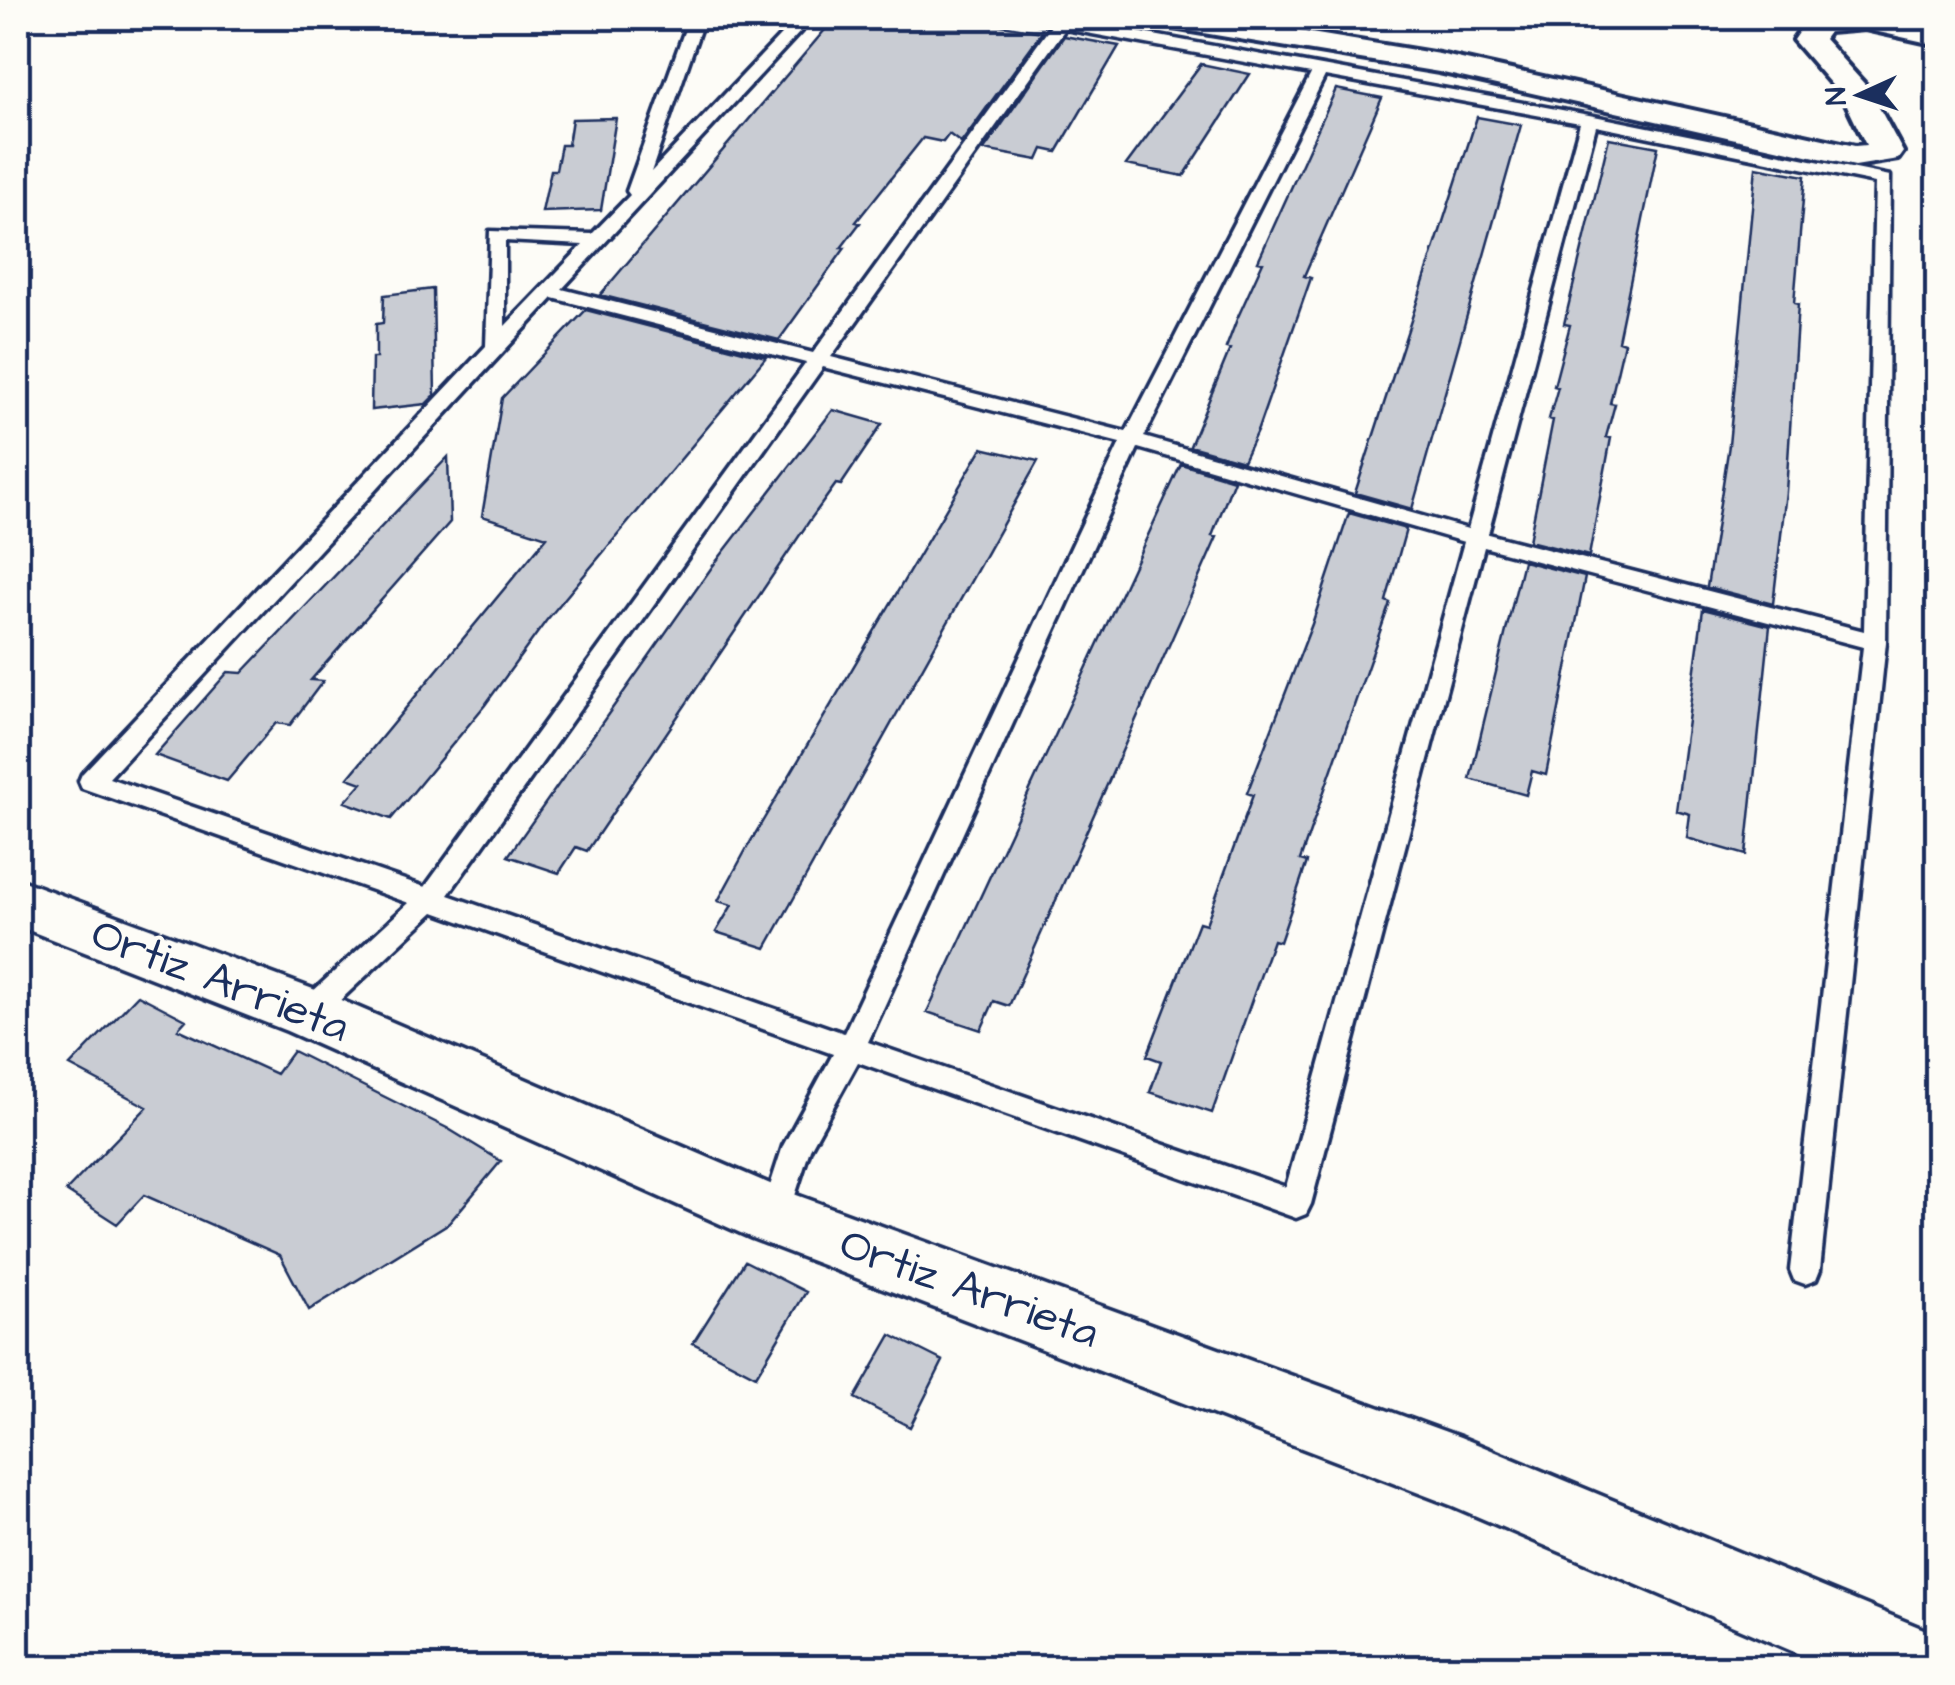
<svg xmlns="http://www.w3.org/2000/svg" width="1955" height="1685" viewBox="0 0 1955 1685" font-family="'Architects Daughter',sans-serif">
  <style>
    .building { fill: #c9ccd3; stroke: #1b2f5e; stroke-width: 2.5 }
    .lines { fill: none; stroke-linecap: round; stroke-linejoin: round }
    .lane-casing { stroke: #1b2f5e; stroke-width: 7 }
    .street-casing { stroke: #1b2f5e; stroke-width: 8 }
    .secondary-casing { stroke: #1b2f5e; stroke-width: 7 }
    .lane { fill: #fdfcf7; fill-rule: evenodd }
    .street { fill: #fdfcf7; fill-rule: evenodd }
    .secondary { fill: #fdfcf7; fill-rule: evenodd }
    .labels { text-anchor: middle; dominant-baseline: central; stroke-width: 8; stroke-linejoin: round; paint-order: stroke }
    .near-street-label { font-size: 45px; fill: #1b2f5e; stroke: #fdfcf7 }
  </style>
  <rect width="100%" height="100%" fill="#fdfcf7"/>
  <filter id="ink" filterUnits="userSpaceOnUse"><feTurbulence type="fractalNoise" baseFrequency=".01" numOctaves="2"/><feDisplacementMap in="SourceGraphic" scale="20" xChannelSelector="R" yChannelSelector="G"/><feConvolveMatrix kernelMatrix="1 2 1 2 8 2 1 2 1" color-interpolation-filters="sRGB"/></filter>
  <g filter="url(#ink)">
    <path class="building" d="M835,18H963L1042,32L961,143L949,134L943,142L923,138L856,222L860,223L841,248H845L779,340L600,295Z
      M1064,36L1119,46L1057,152L1043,149L1038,160L984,150Z
      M1201,64L1250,74L1184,176L1126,165Z
      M1336,89L1382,98L1304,276L1311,278L1258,429L1243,461L1190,446L1230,349L1226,348L1237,319L1263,262L1258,261Z
      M1477,117L1521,125L1412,509L1355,493Z
      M616,118L601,210L542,212L551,170H556L561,145H568L572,119Z
      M1609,138L1658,147L1618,341L1624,343L1610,403L1615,404L1606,437L1611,438L1589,556L1529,541L1553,420L1549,419L1558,387L1554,386L1570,325L1564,324Z
      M1756,167L1805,176L1794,303L1798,304L1786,492L1773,604L1707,587L1729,445Z
      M433,289L435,395L426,404L371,410L372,358H376V324L383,323L384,295Z
      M586,310L766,357L546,621L485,705L391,819L345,802L362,783L348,778L547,537L482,516L502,398Z
      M833,410L882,424L841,485L836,484L810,520L587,851L576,847L559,873L508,856L712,567Z
      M982,448L1038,461L766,948L716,932L732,905L718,901L748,846Z
      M448,457L450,522L311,680L323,681L290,725L276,723L227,781L155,755L228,672L242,673Z
      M1181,464L1234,480L1212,536L1217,537L1009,1006L994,1001L981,1030L927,1012Z
      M1349,513L1406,529L1386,601L1390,603L1300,860L1307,862L1280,942L1273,940L1212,1113L1150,1092L1161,1061L1147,1056L1199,922L1206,924L1253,795L1247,793L1312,624Z
      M1523,561L1585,577L1546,775L1532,771L1526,795L1470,779Z
      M1703,609L1770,626L1746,855L1687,838L1690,814L1676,810Z
      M138,995L186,1020L178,1029L276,1074L293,1051L447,1128L501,1161L449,1223L309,1310L280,1255L144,1195L117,1224L66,1191L147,1107L70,1066Z
      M745,1261L806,1292L756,1376L693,1343Z
      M891,1335L943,1361L910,1427L855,1398Z"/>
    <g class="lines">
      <g class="lane-casing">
        <path id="lane" d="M689,18H704L651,172L797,18H813L562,289L813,353L1051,26L1024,18H1061L1589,115L1890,176L1886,642L1820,1270L1816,1280L1805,1284L1794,1280L1790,1270L1863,647L1484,547L1311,1204L1306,1214L1296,1218L858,1062L810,1149L785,1227L775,1231L765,1227L760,1217L783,1146L833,1054L434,912L318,1021L308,1025L298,1021L294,1013L298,1005L409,903L82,788L79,781L82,774L486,346L490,231L592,234L630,195L627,191ZM1065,29L1311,74L1126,432L831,357ZM1325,76L1580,123L1468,529L1144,437ZM1596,126L1875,183L1864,631L1488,534ZM505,241L583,245L505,326ZM553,298L806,363L425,887L109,778ZM823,367L1120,443L844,1033L448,895ZM1138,448L1464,542L1286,1187L868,1042Z"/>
      </g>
      <g class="street-casing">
        <path id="street" d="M1152,18H1219L1439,54L1855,146L1866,145L1844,99L1793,40L1808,18H1895L1938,27V45L1865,29L1829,32L1824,39L1869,89L1903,152L1898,159L1855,166L1439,72L1167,27Z"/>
      </g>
      <g class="secondary-casing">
        <path id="secondary" d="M18,879L329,995L791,1193L1460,1437L1938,1635V1668H1832L1453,1506L752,1238L287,1031L18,926Z"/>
      </g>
      <use href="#lane" class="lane"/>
      <use href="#street" class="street"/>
      <use href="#secondary" class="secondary"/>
    </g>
  </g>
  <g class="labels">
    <g class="near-street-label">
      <text transform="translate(220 981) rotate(21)">Ortiz Arrieta</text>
      <text transform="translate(969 1289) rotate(20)">Ortiz Arrieta</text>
    </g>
  </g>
  <rect width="1955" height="1685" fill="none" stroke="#fdfcf7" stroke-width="60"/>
  <rect x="30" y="30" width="1895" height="1625" fill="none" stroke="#1b2f5e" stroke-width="4" filter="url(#ink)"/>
  <g transform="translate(1860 95) rotate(267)" stroke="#fdfcf7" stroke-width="8" paint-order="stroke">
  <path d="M0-8L18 38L0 25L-18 38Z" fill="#1b2f5e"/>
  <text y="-15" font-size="28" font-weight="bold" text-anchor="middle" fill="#1b2f5e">N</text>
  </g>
</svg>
